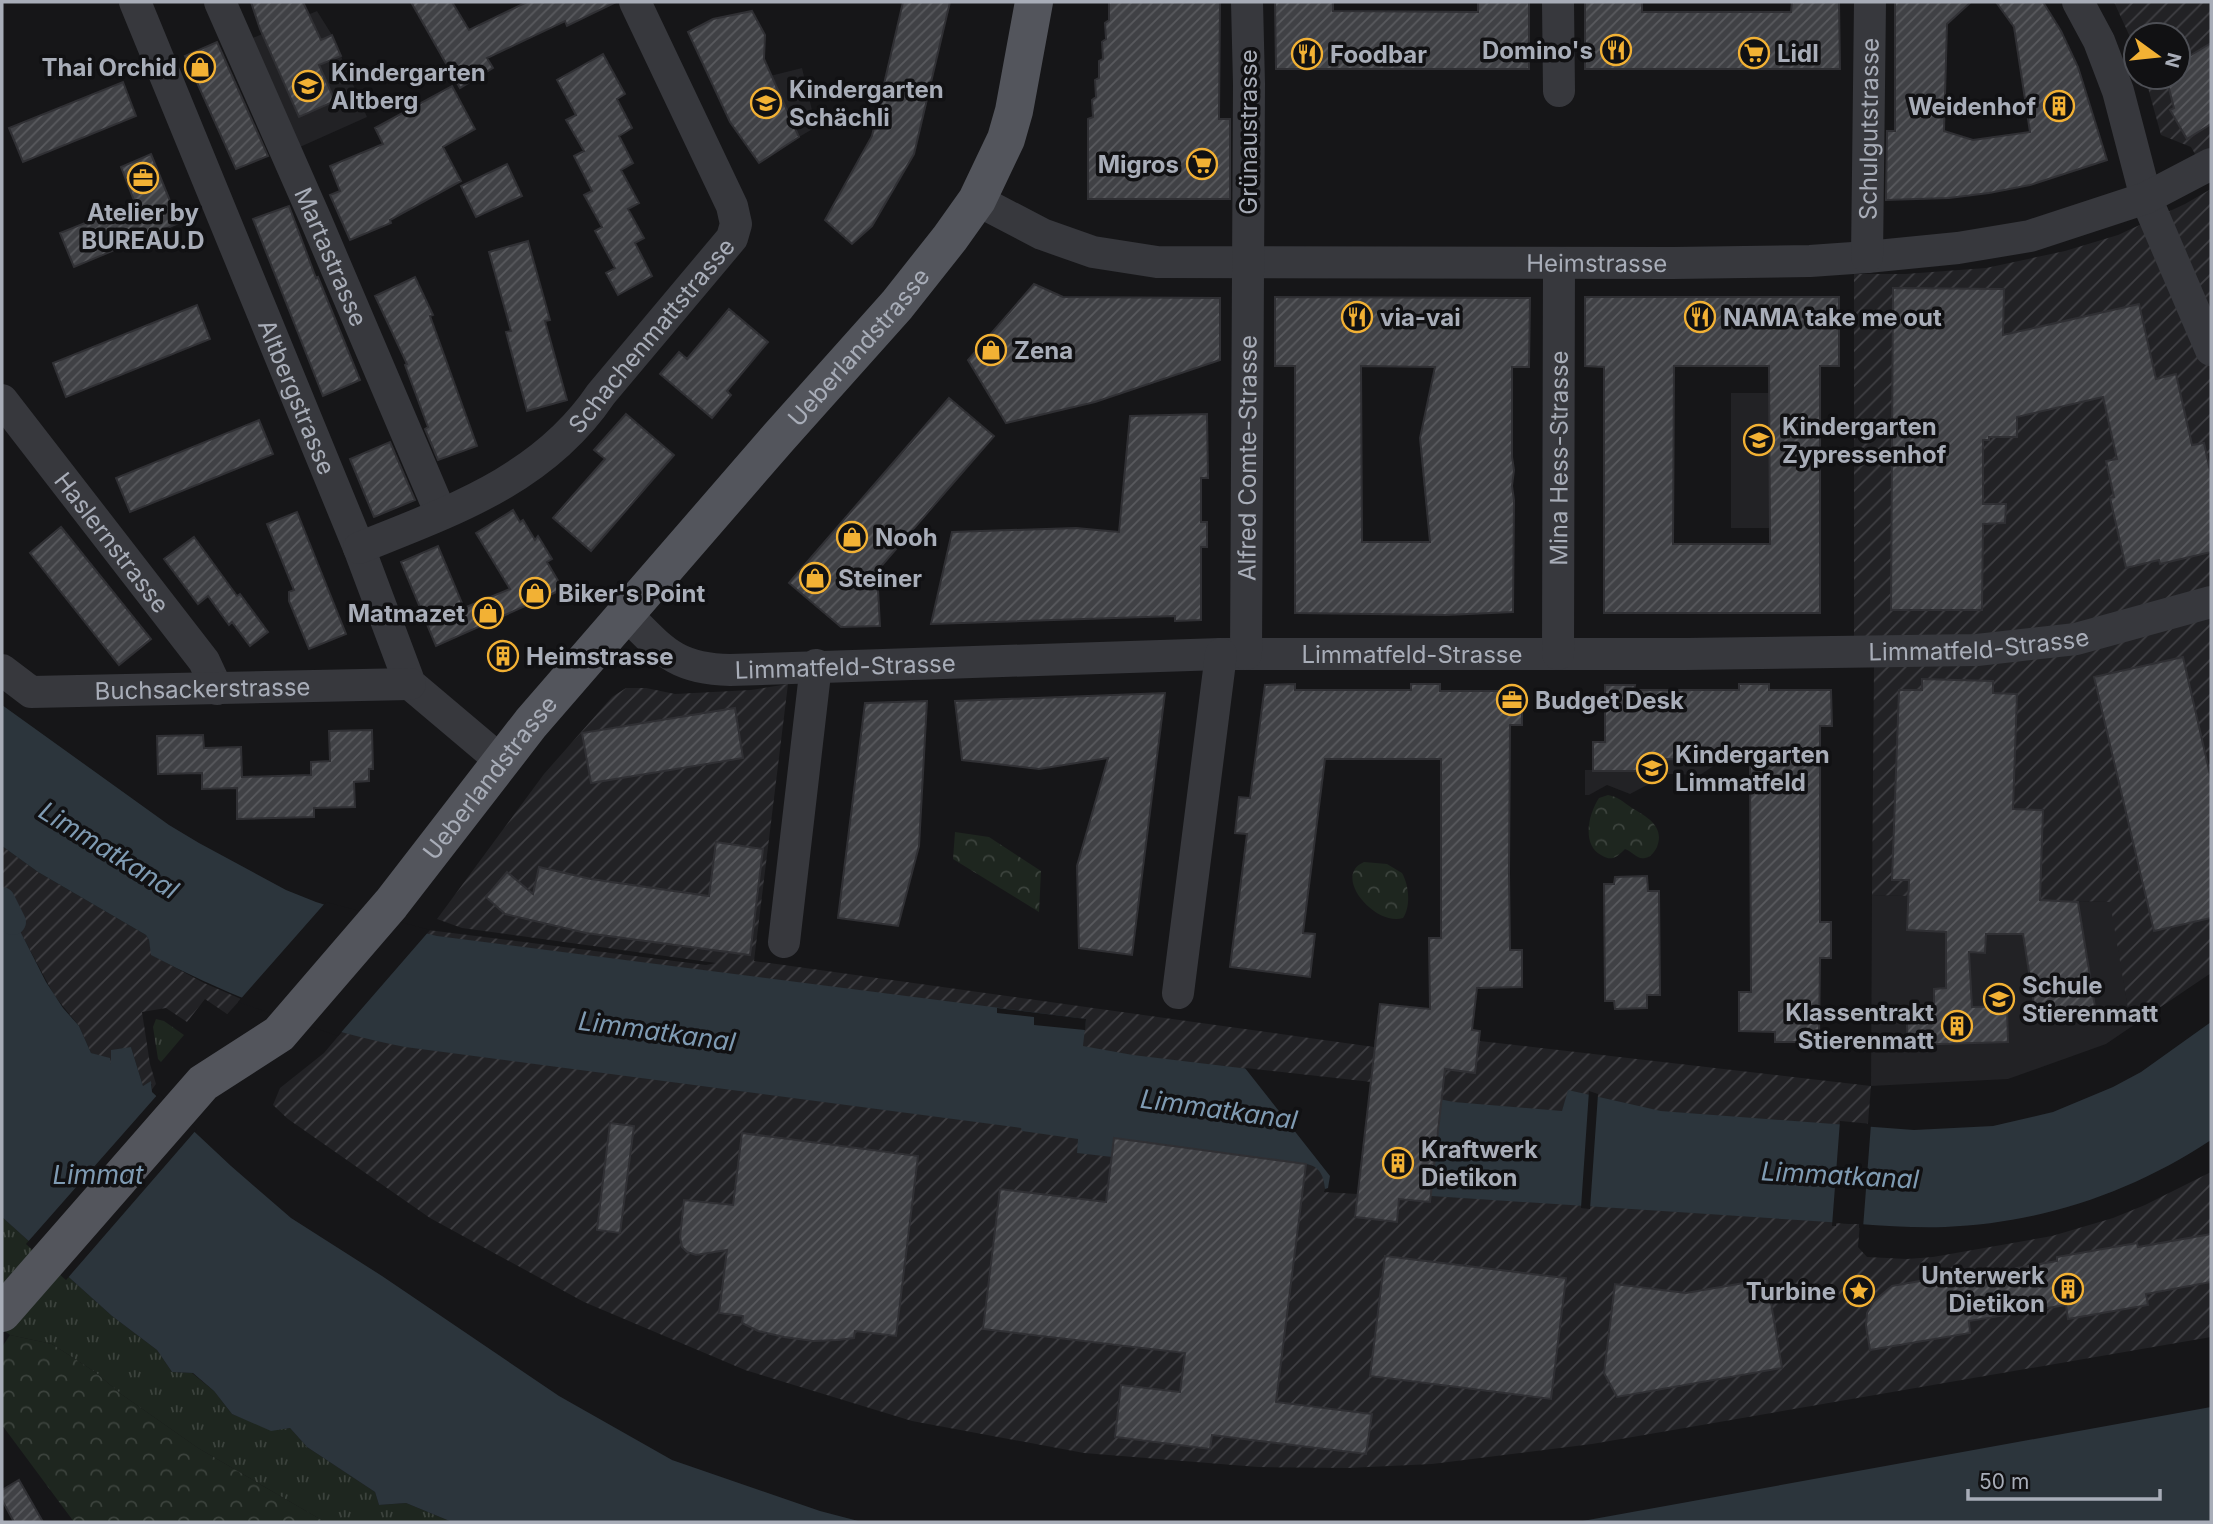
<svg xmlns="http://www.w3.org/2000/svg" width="2213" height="1524" viewBox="0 0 2213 1524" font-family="Inter,sans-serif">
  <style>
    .built { fill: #222225 }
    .industrial { fill: url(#industrial-furrows) }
    .grass { fill: url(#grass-tufts) }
    .park { fill: url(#park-crowns) }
    .water { fill: #2c353c }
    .pier { fill: #161618 }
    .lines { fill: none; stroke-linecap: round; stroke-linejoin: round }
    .canal { stroke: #2c353c; stroke-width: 26 }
    .building { fill: url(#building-hatch); stroke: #303034; stroke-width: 2; fill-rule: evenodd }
    .minor { stroke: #37383d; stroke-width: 32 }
    .major { stroke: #53555c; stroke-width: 38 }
    .labels { text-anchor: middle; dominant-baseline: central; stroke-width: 7; stroke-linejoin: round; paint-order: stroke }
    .poi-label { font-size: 24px; font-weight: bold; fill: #a8adb8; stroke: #111113; text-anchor: start }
    .street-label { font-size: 24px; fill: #a8adb8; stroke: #111113 }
    .water-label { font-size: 26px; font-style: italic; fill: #7f9bb3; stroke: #111113 }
  </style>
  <defs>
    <pattern id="industrial-furrows" width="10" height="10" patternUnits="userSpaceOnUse" patternTransform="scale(1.75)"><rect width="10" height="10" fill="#222225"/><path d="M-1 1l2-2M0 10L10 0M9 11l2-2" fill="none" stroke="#3f3f43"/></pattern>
    <pattern id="grass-tufts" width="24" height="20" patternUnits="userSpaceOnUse" patternTransform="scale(1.75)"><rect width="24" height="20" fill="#1e261f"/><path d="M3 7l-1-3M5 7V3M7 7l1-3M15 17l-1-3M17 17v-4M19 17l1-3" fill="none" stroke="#3c433d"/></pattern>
    <pattern id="park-crowns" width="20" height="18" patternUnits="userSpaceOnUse" patternTransform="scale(1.75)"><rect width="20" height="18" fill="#1e261f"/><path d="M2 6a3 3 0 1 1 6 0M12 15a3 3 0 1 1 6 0" fill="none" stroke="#3c433d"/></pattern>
    <pattern id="building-hatch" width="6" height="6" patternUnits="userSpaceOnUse" patternTransform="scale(1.75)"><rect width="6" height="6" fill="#404145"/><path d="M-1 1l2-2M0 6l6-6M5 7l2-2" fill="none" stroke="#595a5e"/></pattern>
  </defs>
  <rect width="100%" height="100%" fill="#161618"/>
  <path class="built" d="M317,11L332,35L367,117L291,151L243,42Z
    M802,68L816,127L799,137L715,90Z
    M1731,393H1787L1788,486L1820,487V528H1731Z
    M1593,742L1652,743V759H1716L1715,765L1700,775L1668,774L1630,794L1607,785L1589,795H1585V770H1593Z
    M1872,895L2111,902L2131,1027L2106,1044L2008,1079L1871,1086Z"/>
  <path class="industrial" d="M2114,2H2211V182L2191,147L2161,135L2145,77H2178V35H2136V50Z
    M2211,189V973L2131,1027L2110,902L1872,895L1874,667L1854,666V274H1905L1986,268L2065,251L2118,235L2185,204Z
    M788,684L754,961L1374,1047L1379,1003L1474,1015L1472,1029L1480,1031V1041L1871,1086L1858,1247L1867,1257L1907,1259L1933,1257L2052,1236L2113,1218L2145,1205L2211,1172V1337L1592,1444L1432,1464L1348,1468L1258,1467L1084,1453L912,1421L745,1370L584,1302L430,1218L288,1119L273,1105L280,1088L324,1053L428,930L706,965L716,963L462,928L437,919L544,774L612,697L626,688H646L675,694L751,690Z
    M2,846L38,872L146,935L149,940L152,955L204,983L241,999L227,1014L205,999L187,1022L166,1008L142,1012L150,1064L156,1084L152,1089V1084L143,1086L131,1047L112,1057L111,1064L104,1058L91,1053L79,1026L54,995L15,922L11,924L2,909Z"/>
  <path class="grass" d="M156,1019L164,1021L184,1035L161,1062L158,1059L153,1027Z
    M2,1217L112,1316L157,1350L172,1372L192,1373L214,1391L232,1414L271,1430L290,1428L307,1447L375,1492L379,1505L406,1503L452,1522H325L198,1448L121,1394L95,1372L52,1344L10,1335L2,1329Z"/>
  <path class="park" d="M1608,795C1619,797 1623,802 1632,808C1647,817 1665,826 1657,847C1655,851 1651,857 1645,858C1637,860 1632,851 1625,849C1617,857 1612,862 1601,855C1581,844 1589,813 1599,798Z
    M955,832L989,837L1041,871L1039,912L953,859Z
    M1364,862L1387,864L1402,873C1409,885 1411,906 1403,918C1376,927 1331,876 1364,862Z
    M10,1335L52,1344L95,1372L121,1394L198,1448L325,1522H74L2,1425V1347Z"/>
  <path class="water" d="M2,705L169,825L199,843L286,890L316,902L380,922L437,936L1086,1019L1083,1046L1133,1055L1350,1081L1454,1102L1562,1111L1568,1090L1661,1111L1914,1130L1993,1126L2053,1112L2113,1087L2141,1072L2211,1022V1140C2131,1193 2041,1223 1945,1227C1916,1228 1887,1226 1859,1224L1325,1189C1324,1177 1320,1166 1306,1164L1115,1138L1112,1157L1077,1153L1078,1139L1022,1131L1021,1128L405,1047C316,1030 232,998 151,955L149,940L146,935L38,872L2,846Z
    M2,909L11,923L15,921L46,982L63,1008L79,1026L91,1053L110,1058L111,1064V1050L131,1047L143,1086L151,1081L152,1092L231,1166L291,1218L382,1276L559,1396L672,1460L820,1511L862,1522H452L406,1503L379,1505L375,1492L307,1447L290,1428L271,1431L232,1414L214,1391L193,1373L172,1372L157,1350L112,1316L2,1217Z
    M2211,1407V1522H1577Z"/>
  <path class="pier" d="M326,902L430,930L338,1036L238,1002Z
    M997,1008L1086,1019L1085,1030L1034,1025V1017L997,1013Z
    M1245,1068L1371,1082L1358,1194L1324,1192L1325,1189L1328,1188L1330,1176Z
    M1589,1091L1598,1094L1590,1209L1581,1208Z
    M159,1093L197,1129L66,1280L26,1244Z
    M1840,1121L1871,1124L1863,1228H1859V1224H1849L1836,1223V1226H1832Z"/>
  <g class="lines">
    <path class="canal" d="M2,900L13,922"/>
  </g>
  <path class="building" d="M251,2H303L321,40L332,35L341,56L319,65L335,101L299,117L260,29Z
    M411,2H452L469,30L527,2H616L567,26L565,21L487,58L493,68L460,88Z
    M903,2H950L914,154L872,226L852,244L825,220L872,136Z
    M1109,2H1220L1219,119H1230V199H1088V119L1093,117L1092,100L1096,97L1095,80L1099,78V61L1103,59L1102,42L1106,39L1105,23L1109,20Z
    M1275,2H1333V11L1478,12V2H1529V69H1276Z
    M1585,2H1642V12H1791L1792,2H1839L1840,69H1585Z
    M1895,2H1971L1947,24L1944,131L1973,140L2030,132L2014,27L1996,2H2043L2061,31L2078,67L2107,160L2030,185L1989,193L1949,198L1886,200L1887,131H1895Z
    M752,11L765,35L764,59L799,137L759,163L730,122L688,32L713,19Z
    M217,42L268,156L236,169L185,56Z
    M2211,43V124L2187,139L2170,110L2174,108L2166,77H2178V63Z
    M603,54L625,94L617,99L632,128L619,136L633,163L621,170L639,203L628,209L644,238L635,243L652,276L618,295L606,273L615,268L595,231L602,227L584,195L592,191L574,156L584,151L566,120L576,115L557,80Z
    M123,82L136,116L23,162L9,128Z
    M452,86L475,129L443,147L461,181L390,220L391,223L350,240L330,195L340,191L330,166L383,144L375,128Z
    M151,154L179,223L74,267L60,233L135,203L121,167Z
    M507,164L522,196L476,217L461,186Z
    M289,206L316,278L318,277L360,380L323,396L253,219Z
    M528,241L550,320L545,321L567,400L527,411L506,332L511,331L489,252Z
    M415,277L433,315L430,316L477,446L438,460L425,429L428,427L405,365L407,364L375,296Z
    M1034,284L1063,297L1220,298V360L1095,402L1006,423L968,360Z
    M1893,288L2004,289L2003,335L2139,304L2156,379L2176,374L2192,445L2204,443L2211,475V552L2160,564L2159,560L2126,568L2110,498L2114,497L2106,461L2117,459L2103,397L2017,417V437H1989V440H1983V504H2006L2005,523L1983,524L1982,610H1891Z
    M1275,297L1530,298L1529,367H1512V457L1514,470L1512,486L1514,500L1513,612L1446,615L1295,613V366H1275ZM1361,366L1435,367L1420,438L1430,542H1362Z
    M1585,297H1839V366H1820V613H1604V367L1585,366ZM1674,366H1769L1770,544H1673Z
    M197,305L210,339L66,397L53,363Z
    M729,309L768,342L727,391L731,395L712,418L660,374L679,352L687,359Z
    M949,398L994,436L877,571L880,626L841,627L789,583Z
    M626,414L674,455L591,551L553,518L605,459L594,450Z
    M1207,414L1208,478H1201V522H1207V547H1201V620L1175,621V616L931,624L952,532L1076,528L1119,532L1130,416Z
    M259,420L273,454L130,512L116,478Z
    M390,442L415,500L374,517L350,459Z
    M513,510L520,522L523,520L535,540L538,536L552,559L547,562L563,589L436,646L401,562L438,546L464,608L510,589L476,533Z
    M297,512L346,634L309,649L289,601V592L294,590L267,524Z
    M61,527L151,639L119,665L30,553Z
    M194,537L237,596L240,594L268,632L250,646L232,622L229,625L208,596L198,604L164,559Z
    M2183,657L2211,779V918L2154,931L2094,677Z
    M1922,679L1993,681V693L2017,694L2013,809L2043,810L2040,900L2078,902L2095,1007L2036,1017L2023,934H1986L1985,953L1969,952L1972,1007L2007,1006L2008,1042L1908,1045L1906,1009L1934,1008V989L1946,988V932L1907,930L1909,880H1892L1899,690H1922Z
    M1295,684V690H1411V684H1440V691H1522V725H1510L1509,873L1510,950H1522V987L1477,988L1472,1030L1480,1031L1475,1073L1445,1069L1430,1202L1399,1199L1397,1222L1355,1217L1380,1004L1430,1009L1429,938H1441V759H1325L1303,933L1315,934L1310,977L1230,967L1247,834L1235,833L1239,797L1250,798L1265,685Z
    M1739,684H1769V690H1831L1832,726H1820V922H1831V958H1820L1819,1042H1775V1032L1739,1031V992H1751L1750,760L1652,759V771H1593V742H1605V685H1635L1634,690H1739Z
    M1165,693L1132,955L1079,948L1077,866L1108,758L1039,769L962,760L955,701Z
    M927,701L919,846L898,926L838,918L865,703Z
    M735,708L743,758L591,783L582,733Z
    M372,730L373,769H369V781L354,782L355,807L314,808V817L237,819V788L202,789V773L158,774L157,736L203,735L204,748L241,747L242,777L311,775V762L330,761L329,731Z
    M716,842L763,849L750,955L586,933L505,914L486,897L507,872L533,894L539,867L591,879L709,896Z
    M1647,876L1648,891H1659L1660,995H1647V1008L1615,1009L1614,1001H1605L1604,884H1614L1615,877Z
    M610,1123L634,1126L620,1233L597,1230Z
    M742,1133L918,1156L896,1336L855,1331L854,1338L838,1340L813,1341L784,1337L758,1331L742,1323L743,1316L719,1313L727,1250L696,1255L687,1252L682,1247L680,1237L684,1200L733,1205Z
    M1114,1138L1306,1164L1276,1402L1372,1414L1366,1454L1212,1435L1210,1449L1115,1437L1121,1385L1180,1392L1185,1353L983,1329L1000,1189L1106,1202Z
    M2211,1234V1282L2146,1294L2148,1305L2068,1319L2066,1305L1969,1321L1970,1333L1870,1350L1866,1326L1867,1313L1873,1302L1892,1286L1931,1279V1283L2057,1261V1257L2137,1243L2138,1247Z
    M1385,1256L1566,1278L1551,1399L1370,1376Z
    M1767,1279L1782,1368L1617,1397L1604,1373L1615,1284L1686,1293Z
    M19,1480L43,1522H14L2,1500V1490Z"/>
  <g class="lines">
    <g class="minor">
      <path id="s1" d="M135,2L359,548L410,684L500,760"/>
      <path id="s2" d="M220,2L315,218L441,514"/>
      <path d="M1558,2L1559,91"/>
      <path d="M2078,2L2099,41L2118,91L2146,198L2211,350"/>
      <path id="s3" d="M977,200L1042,234L1093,252L1157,262L1673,263L1810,261L1867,257L1958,248L2030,236L2146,198L2211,164"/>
      <path id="s4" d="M1867,257L1870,2"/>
      <path id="s5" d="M2,400L204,661L217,689"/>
      <path id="s6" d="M359,548C451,511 543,480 601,394L732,238L736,224L732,206L635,2"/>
      <path id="s7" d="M626,614C662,650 675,669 730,670L1221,654H1686L1977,650L2076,639L2211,602"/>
      <path id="s8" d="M1246,654L1249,84L1247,2"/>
      <path id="s9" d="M1558,654L1559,263"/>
      <path id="s10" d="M2,670L31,692L410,684"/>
      <path d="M784,942L816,665"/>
      <path d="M1178,993L1221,654"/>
    </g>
    <path class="major" id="s11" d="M2,1313L203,1083L279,1034L391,904L531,723L779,437L897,305L950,238L977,200L1006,139L1014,111L1034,2"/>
  </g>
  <defs>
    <g id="restaurant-ring" transform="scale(1.575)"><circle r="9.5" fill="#111113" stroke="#f2b134" stroke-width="1.5"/><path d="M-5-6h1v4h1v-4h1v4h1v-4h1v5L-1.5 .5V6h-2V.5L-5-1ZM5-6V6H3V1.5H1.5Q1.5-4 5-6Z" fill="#f2b134"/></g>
    <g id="supermarket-ring" transform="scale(1.575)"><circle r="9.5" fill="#111113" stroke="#f2b134" stroke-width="1.5"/><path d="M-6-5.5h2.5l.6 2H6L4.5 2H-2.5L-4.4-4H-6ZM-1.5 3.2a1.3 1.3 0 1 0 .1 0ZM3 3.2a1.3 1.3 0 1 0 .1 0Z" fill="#f2b134"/></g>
    <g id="shop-ring" transform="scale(1.575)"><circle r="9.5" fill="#111113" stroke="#f2b134" stroke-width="1.5"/><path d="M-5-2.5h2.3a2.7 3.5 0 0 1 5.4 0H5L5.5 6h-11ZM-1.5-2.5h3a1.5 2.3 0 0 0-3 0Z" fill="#f2b134"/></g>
    <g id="school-ring" transform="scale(1.575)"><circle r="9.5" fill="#111113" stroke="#f2b134" stroke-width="1.5"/><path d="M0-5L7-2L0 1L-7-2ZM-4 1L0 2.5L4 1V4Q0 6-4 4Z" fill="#f2b134"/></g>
    <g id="building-ring" transform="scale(1.575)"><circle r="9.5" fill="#111113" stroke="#f2b134" stroke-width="1.5"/><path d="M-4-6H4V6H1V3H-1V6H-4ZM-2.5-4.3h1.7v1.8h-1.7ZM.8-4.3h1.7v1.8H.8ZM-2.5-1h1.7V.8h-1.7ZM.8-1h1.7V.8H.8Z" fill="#f2b134"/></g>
    <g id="office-ring" transform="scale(1.575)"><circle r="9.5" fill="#111113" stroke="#f2b134" stroke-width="1.5"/><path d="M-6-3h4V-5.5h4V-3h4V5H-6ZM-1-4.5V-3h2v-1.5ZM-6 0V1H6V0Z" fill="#f2b134"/></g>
    <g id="sight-ring" transform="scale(1.575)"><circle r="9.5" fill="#111113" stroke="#f2b134" stroke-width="1.5"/><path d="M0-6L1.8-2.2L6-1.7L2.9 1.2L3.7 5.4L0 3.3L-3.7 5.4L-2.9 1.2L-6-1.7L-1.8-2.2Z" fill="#f2b134"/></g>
  </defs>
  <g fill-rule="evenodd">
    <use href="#restaurant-ring" x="1616" y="50"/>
    <use href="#supermarket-ring" x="1754" y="53"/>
    <use href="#restaurant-ring" x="1307" y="54"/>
    <use href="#shop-ring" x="200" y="67"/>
    <use href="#school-ring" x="308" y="86"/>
    <use href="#school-ring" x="766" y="103"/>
    <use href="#building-ring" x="2059" y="106"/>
    <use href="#supermarket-ring" x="1202" y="164"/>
    <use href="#office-ring" x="143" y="178"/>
    <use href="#restaurant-ring" x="1357" y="317"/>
    <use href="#restaurant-ring" x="1700" y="317"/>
    <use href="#shop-ring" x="991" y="350"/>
    <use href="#school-ring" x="1759" y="440"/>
    <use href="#shop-ring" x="852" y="537"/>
    <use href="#shop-ring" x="815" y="578"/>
    <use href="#shop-ring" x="535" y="593"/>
    <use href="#shop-ring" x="488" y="613"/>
    <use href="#building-ring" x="503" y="656"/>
    <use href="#office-ring" x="1512" y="700"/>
    <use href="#school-ring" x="1652" y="768"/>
    <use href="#school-ring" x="1999" y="999"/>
    <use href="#building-ring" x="1957" y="1026"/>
    <use href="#building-ring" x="1398" y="1163"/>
    <use href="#building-ring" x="2068" y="1289"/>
    <use href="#sight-ring" x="1859" y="1291"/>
  </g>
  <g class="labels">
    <g class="poi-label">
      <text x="1593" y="50" text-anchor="end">Domino's</text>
      <text x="1777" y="53">Lidl</text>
      <text x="1330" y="54">Foodbar</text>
      <text x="177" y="67" text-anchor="end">Thai Orchid</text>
      <text x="331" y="72">Kindergarten<tspan x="331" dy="28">Altberg</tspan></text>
      <text x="789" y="89">Kindergarten<tspan x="789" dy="28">Schächli</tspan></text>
      <text x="2036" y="106" text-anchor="end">Weidenhof</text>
      <text x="1179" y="164" text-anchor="end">Migros</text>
      <text x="143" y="212" text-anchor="middle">Atelier by<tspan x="143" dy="28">BUREAU.D</tspan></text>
      <text x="1380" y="317">via-vai</text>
      <text x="1723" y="317">NAMA take me out</text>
      <text x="1014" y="350">Zena</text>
      <text x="1782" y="426">Kindergarten<tspan x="1782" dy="28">Zypressenhof</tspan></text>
      <text x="875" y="537">Nooh</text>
      <text x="838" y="578">Steiner</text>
      <text x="558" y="593">Biker's Point</text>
      <text x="465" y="613" text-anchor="end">Matmazet</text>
      <text x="526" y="656">Heimstrasse</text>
      <text x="1535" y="700">Budget Desk</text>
      <text x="1675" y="754">Kindergarten<tspan x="1675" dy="28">Limmatfeld</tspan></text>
      <text x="2022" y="985">Schule<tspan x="2022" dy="28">Stierenmatt</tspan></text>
      <text x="1934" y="1012" text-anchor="end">Klassentrakt<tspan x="1934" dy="28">Stierenmatt</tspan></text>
      <text x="1421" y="1149">Kraftwerk<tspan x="1421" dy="28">Dietikon</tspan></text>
      <text x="2045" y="1275" text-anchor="end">Unterwerk<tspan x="2045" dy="28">Dietikon</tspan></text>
      <text x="1836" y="1291" text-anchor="end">Turbine</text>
    </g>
    <g class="street-label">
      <text stroke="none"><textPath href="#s4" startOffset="128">Schulgutstrasse</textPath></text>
      <text transform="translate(1248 132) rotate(-90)">Grünaustrasse</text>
      <text stroke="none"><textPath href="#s2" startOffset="278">Martastrasse</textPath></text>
      <text stroke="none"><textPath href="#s3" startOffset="632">Heimstrasse</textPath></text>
      <text stroke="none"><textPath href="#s6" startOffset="369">Schachenmattstrasse</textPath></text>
      <text stroke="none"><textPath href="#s11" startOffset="1295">Ueberlandstrasse</textPath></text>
      <text stroke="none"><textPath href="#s1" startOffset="427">Altbergstrasse</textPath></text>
      <text stroke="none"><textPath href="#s8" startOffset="196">Alfred Comte-Strasse</textPath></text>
      <text stroke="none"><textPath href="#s9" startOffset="196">Mina Hess-Strasse</textPath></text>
      <text stroke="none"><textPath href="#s5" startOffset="180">Haslernstrasse</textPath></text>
      <text stroke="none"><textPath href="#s7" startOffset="1372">Limmatfeld-Strasse</textPath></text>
      <text stroke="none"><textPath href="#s7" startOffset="805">Limmatfeld-Strasse</textPath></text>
      <text stroke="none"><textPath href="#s7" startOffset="238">Limmatfeld-Strasse</textPath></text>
      <text stroke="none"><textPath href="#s10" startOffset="208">Buchsackerstrasse</textPath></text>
      <text stroke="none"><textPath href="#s11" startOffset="728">Ueberlandstrasse</textPath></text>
    </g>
    <g class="water-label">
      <text transform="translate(109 850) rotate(32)">Limmatkanal</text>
      <text transform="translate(657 1031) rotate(8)">Limmatkanal</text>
      <text transform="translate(1219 1109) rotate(8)">Limmatkanal</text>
      <text x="98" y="1174">Limmat</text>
      <text transform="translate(1840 1175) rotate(3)">Limmatkanal</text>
    </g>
  </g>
  <rect width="2213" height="1524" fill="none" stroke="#a8adb8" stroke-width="7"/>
  <g transform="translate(2157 56) rotate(105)"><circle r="33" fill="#111113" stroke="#4d4f55" stroke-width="2"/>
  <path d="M0-5L12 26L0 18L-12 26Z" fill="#f2b134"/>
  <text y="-10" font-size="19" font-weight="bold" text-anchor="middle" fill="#a8adb8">N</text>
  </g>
  <path d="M1968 1489v10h192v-10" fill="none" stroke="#a8adb8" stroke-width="3.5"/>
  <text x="1979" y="1489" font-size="21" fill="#a8adb8" stroke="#111113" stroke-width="5" paint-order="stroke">50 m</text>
</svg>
